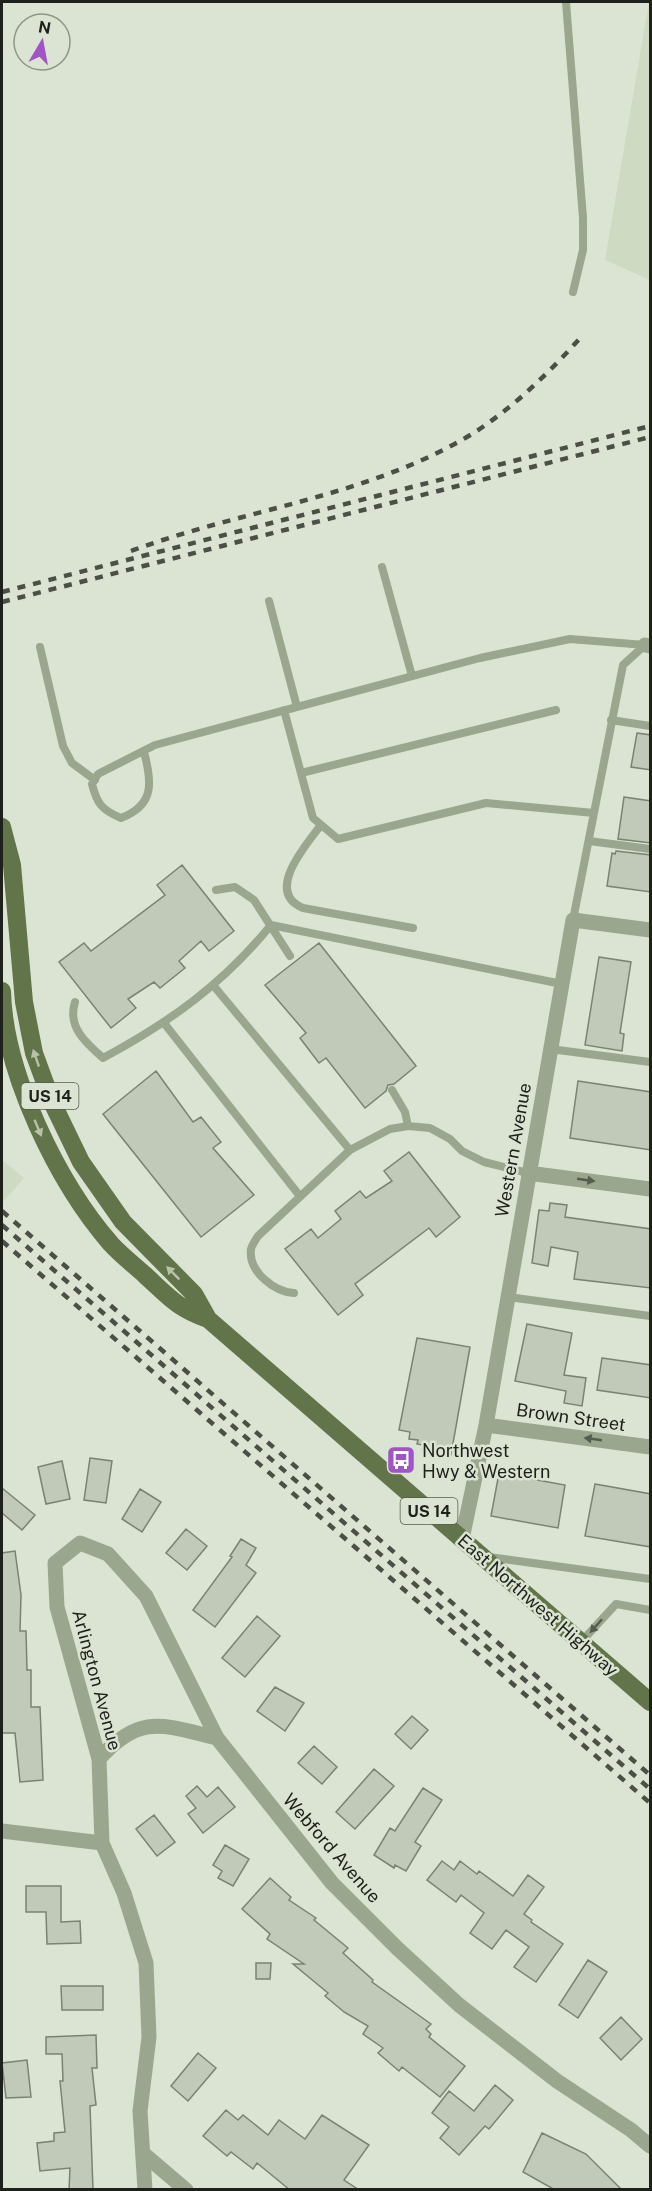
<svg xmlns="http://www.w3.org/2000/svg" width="652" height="2191" viewBox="0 0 652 2191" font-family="'Public Sans',sans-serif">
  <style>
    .built { fill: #cedac1 }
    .building { fill: #c1cab8; stroke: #7a8271; stroke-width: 1.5 }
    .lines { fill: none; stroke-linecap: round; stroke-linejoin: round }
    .service { stroke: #9ba68e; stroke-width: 8 }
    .minor { stroke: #9ba68e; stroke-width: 15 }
    .primary { stroke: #627449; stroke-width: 18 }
    .rail { stroke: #4b4f46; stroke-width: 4.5; stroke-dasharray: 8 8; stroke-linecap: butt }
    .oneway { fill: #b7c2a9 }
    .oneway2 { fill: #565d4f }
    .labels { text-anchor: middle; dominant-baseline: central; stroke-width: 5; stroke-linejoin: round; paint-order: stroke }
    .shield { fill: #dbe4d2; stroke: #575c52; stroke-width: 1.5 }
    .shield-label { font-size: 16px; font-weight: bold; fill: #1e211b }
    .street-label { font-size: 18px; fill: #1e211b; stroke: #dbe4d2 }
    .poi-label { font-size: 18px; fill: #1e211b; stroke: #dbe4d2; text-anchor: start }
  </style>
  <rect width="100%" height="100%" fill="#dbe4d2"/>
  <path class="built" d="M649,2H650V280L605,260Z
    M2,1160L24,1178L2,1203Z"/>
  <path class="building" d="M637,733L651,735V770L631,767Z
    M624,797L651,801V843L618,839Z
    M616,851L651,855V892L607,886L612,853L615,854Z
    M182,865L234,931L209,951L201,941L179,961L185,968L160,988L154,982L128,999L136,1008L111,1028L59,962L84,943L91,951L165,895L157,885Z
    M319,943L416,1066L394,1084L388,1085L386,1091L365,1108L326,1058L319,1063L300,1038L306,1033L265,985Z
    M599,957L631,962L620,1033L624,1034L622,1051L585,1045Z
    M156,1071L193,1122L201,1117L221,1142L213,1148L254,1195L201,1237L103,1114Z
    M578,1081L651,1092V1150L570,1138Z
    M409,1152L460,1217L436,1237L429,1228L355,1284L363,1295L338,1315L285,1249L311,1229L318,1238L341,1219L335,1211L360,1191L366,1198L392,1181L384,1171Z
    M550,1203L567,1205L565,1217L651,1229V1288L574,1279L578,1252L551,1247L548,1266L532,1263L539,1210L549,1211Z
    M527,1324L572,1333L564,1375L586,1378L582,1406L564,1403L566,1391L515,1381Z
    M417,1338L470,1347L451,1455L422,1450L423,1445L417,1444L418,1440L409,1439L410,1432L399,1430Z
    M602,1358L651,1365V1398L597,1390Z
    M90,1458L112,1461L106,1503L84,1500Z
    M62,1461L70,1499L46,1504L38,1467Z
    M499,1473L565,1485L558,1528L491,1516Z
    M595,1484L651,1494V1547L585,1536Z
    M2,1488L35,1515L22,1530L2,1513Z
    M140,1489L161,1502L142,1532L122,1519Z
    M186,1529L207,1546L187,1570L166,1553Z
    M241,1539L256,1548L246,1565L256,1573L215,1627L193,1610L232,1557L230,1556Z
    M15,1551L21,1595L20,1631H26L27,1670H31V1707H40L43,1780L20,1782L15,1733H2V1553Z
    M257,1616L280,1636L245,1677L222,1658Z
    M275,1687L304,1703L285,1731L257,1711Z
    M412,1716L428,1730L411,1749L395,1734Z
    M314,1746L337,1767L322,1784L298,1763Z
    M374,1769L394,1786L355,1829L336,1812Z
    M197,1786L207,1797L218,1787L235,1807L203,1833L188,1814L196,1808L186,1796Z
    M423,1788L442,1800L415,1842L421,1846L406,1871L395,1865L394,1868L374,1855L390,1828L395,1831Z
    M154,1815L175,1842L157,1856L136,1829Z
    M225,1845L249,1859L233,1886L218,1878L222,1871L213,1865Z
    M442,1861L454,1870L460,1861L477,1874L479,1871L513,1896L528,1875L544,1887L524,1914L532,1920L531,1922L563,1944L536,1982L514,1967L529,1947L506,1930L492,1949L470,1933L484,1913L461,1895L456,1902L427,1880Z
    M270,1878L291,1897L289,1900L316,1918L314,1920L348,1948L343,1953L373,1980L372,1982L431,2024L426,2029L431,2034L429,2037L465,2066L440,2097L402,2067L399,2071L378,2053L383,2048L363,2034L368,2026L344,2012L325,1996L328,1993L293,1964H304L267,1939L270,1934L242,1909Z
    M26,1886H61V1922L80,1921L81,1943L47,1944L46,1912H26Z
    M588,1960L607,1972L578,2018L559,2005Z
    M256,1963H271L270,1979H256Z
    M61,1986H103V2010H62Z
    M621,2017L642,2039L621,2060L600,2038Z
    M96,2035L97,2068H92L96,2105L90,2106L93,2190H69L70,2168L40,2171L37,2143L54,2141V2133L65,2132L60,2081H63L62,2054H46V2037Z
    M198,2053L216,2068L188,2101L171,2086Z
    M27,2060L31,2097L6,2098L2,2063Z
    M495,2085L513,2100L489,2129L485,2126L459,2155L440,2138L449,2127L432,2113L449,2091L474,2111Z
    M226,2110L238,2120L243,2115L268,2135L279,2120L305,2139L322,2115L369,2145L344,2180L359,2190H290L257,2163L253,2169L231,2152L227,2156L203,2136Z
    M542,2133L586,2154L622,2190H555L523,2172Z"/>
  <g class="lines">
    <path class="service" d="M566,2L583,218V250L573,292
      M382,567L412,676
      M269,601L297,707
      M40,647L63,746L72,763L95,780
      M284,710L313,818L338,839L486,803L594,813
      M611,720L650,726
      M144,752C152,782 155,805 121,818C102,810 97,804 92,784L98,774L155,745L480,658L570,639L645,645
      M301,773L556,710
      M321,825C306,845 264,892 303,908L413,928
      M589,841L650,849
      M216,890L235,887L254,900L290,956
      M573,920L623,665L645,645
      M213,985L350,1150
      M75,1002C67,1027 86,1043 103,1058C170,1022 223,984 271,925L562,984
      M164,1023L299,1195
      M550,1049L650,1062
      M392,1090L405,1112L408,1126
      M294,1293C275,1292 248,1272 251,1249C252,1245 256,1239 258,1236L350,1150L390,1129L408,1126L430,1128L450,1139L462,1151L484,1162L528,1173
      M508,1297L650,1316
      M489,1557L650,1579
      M582,1641L616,1604L650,1610"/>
    <path class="minor" d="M645,645L650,646
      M528,1173L650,1189
      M486,1425L650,1447
      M462,1539L486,1425L573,920L650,930
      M99,1759C140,1713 163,1725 217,1738
      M2,1831L102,1843
      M145,2155L186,2190
      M145,2190L140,2111L149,2037L146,1963L124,1893L102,1843L99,1759L57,1607L55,1563L80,1543L108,1554L146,1596L217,1738L332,1883L397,1948L459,2005L557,2081L631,2130L650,2146"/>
    <path class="primary" d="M2,827L12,865L24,1002L34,1053L52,1102L81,1162L123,1222L194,1294L208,1319L650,1702
      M2,991C4,1073 58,1183 111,1244C121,1255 134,1265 145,1275C169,1297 177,1308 208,1319"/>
    <path class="rail" d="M131,551C244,509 368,497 472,434C513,408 549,373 581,337
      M2,592L650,426
      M2,602L650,437
      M2,1211L650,1775
      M2,1225L650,1789
      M2,1241L650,1803"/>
  </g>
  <defs><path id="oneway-solid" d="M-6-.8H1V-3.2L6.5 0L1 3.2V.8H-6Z" transform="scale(1.5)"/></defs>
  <g class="oneway">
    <use href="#oneway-solid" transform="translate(36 1058) rotate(-109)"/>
    <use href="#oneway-solid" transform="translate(38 1128) rotate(67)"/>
    <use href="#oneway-solid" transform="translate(173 1273) rotate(-135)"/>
  </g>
  <g class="oneway2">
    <use href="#oneway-solid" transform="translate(586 1180) rotate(8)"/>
    <use href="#oneway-solid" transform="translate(593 1439) rotate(-172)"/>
    <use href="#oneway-solid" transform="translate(596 1626) rotate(132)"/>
  </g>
  <defs>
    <g id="bus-square" transform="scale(1.5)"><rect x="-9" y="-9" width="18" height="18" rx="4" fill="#a154c5" stroke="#dbe4d2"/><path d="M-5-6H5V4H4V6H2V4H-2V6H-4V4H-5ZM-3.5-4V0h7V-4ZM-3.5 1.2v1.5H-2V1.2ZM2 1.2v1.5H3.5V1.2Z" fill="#fff"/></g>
  </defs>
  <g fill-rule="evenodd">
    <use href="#bus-square" x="401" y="1460"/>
  </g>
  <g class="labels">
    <g class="shield">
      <rect x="21.5" y="1083" width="57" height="26" rx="4.5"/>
      <rect x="400.5" y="1498" width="57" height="26" rx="4.5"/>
    </g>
    <g class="shield-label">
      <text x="50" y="1096">US 14</text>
      <text x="429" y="1511">US 14</text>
    </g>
    <g class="street-label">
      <text transform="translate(513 1150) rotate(-80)">Western Avenue</text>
      <text transform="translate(571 1417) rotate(8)">Brown Street</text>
      <text transform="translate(538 1605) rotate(41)">East Northwest Highway</text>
      <text transform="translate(97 1680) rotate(75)">Arlington Avenue</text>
      <text transform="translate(332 1848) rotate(49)">Webford Avenue</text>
    </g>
    <g class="poi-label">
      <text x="422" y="1450">Northwest<tspan x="422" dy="21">Hwy &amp; Western</tspan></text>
    </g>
  </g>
  <rect width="652" height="2191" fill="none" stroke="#1e211b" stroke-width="6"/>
  <g transform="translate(42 42) rotate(10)"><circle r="28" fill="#dbe4d2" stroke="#8f9689" stroke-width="1.5"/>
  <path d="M0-4.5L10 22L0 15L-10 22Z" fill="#a154c5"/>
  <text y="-9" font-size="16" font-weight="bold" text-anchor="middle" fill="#1e211b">N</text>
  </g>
</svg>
